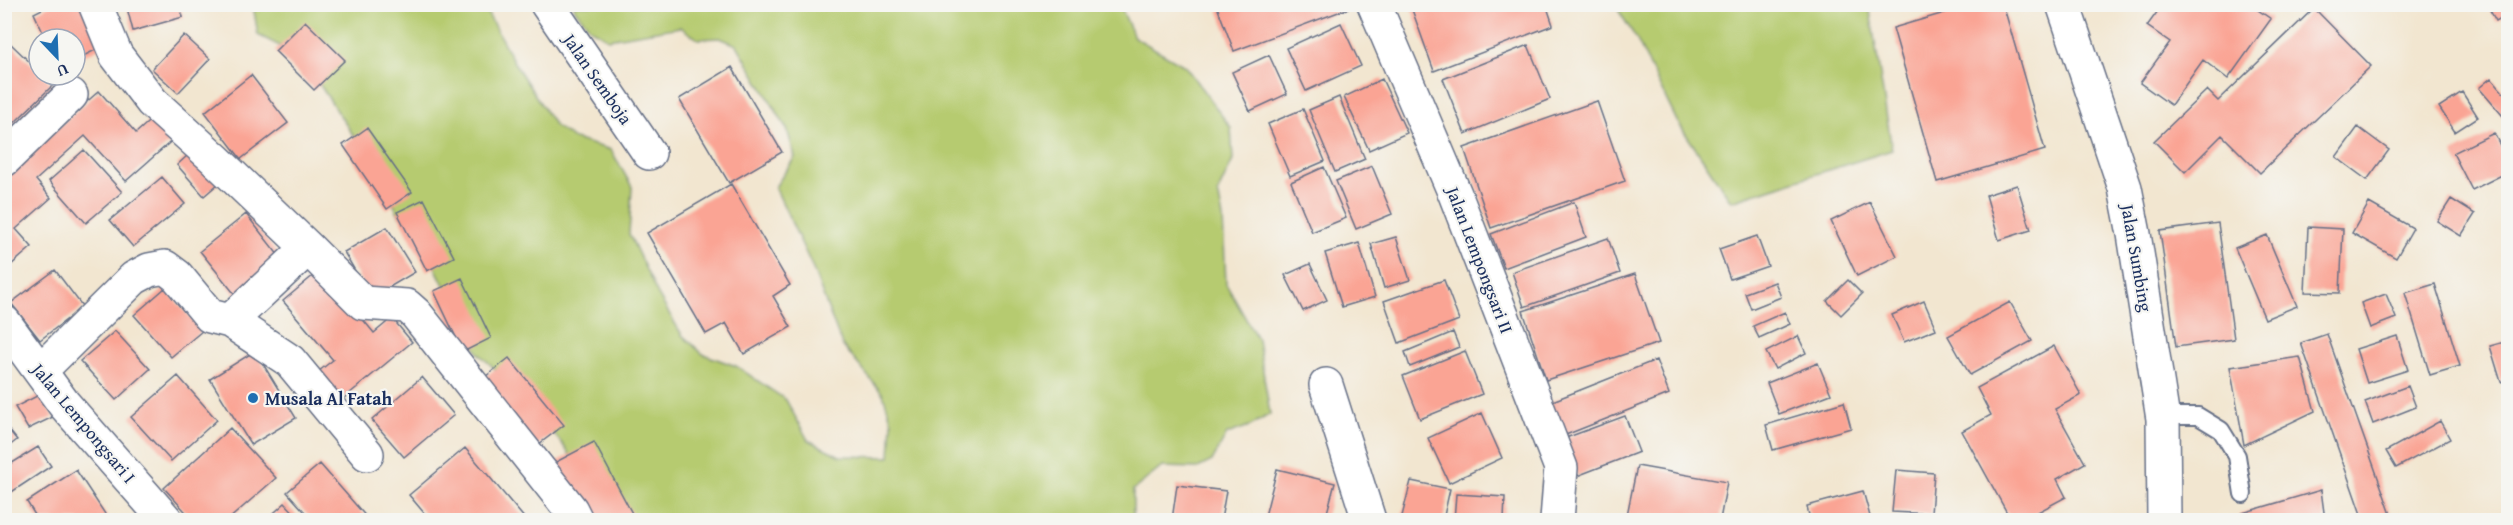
<svg xmlns="http://www.w3.org/2000/svg" width="2513" height="525" viewBox="0 0 2513 525" font-family="'Gentium Book Plus',serif">
  <style>
    .green { fill: #b6cb6f; stroke: #687d66; stroke-width: 1.5 }
    .building { fill: #faa494 }
    .lines { fill: none; stroke-linecap: round; stroke-linejoin: round }
    .service-casing { stroke: #666f86; stroke-width: 20 }
    .minor-casing { stroke: #666f86; stroke-width: 36 }
    .tertiary-casing { stroke: #666f86; stroke-width: 36 }
    .service { stroke: #fff; stroke-width: 16 }
    .minor { stroke: #fff; stroke-width: 33 }
    .tertiary { stroke: #fff; stroke-width: 33 }
    .poi-dot { fill: #1f6fb2; stroke: #f6f6f2; stroke-width: 2 }
    .labels { text-anchor: middle; dominant-baseline: central; stroke-width: 4.5; stroke-linejoin: round; paint-order: stroke }
    .street-label { font-size: 18px; fill: #1b2f5e; stroke: #f6f6f2 }
    .poi-label { font-size: 18px; font-weight: bold; fill: #1b2f5e; stroke: #f6f6f2; text-anchor: start }
  </style>
  <rect width="100%" height="100%" fill="#f6f6f2"/>
  <filter id="ink" filterUnits="userSpaceOnUse"><feTurbulence type="fractalNoise" baseFrequency=".0167" numOctaves="2"/><feDisplacementMap in="SourceGraphic" scale="12" xChannelSelector="R" yChannelSelector="G"/><feConvolveMatrix kernelMatrix="1 2 1 2 8 2 1 2 1" color-interpolation-filters="sRGB"/></filter>
  <filter id="wash" filterUnits="userSpaceOnUse"><feTurbulence type="fractalNoise" baseFrequency=".008" numOctaves="4" result="noise"/><feDisplacementMap in="SourceGraphic" scale="24" xChannelSelector="R" yChannelSelector="G"/><feGaussianBlur stdDeviation="1.35" result="paint"/><feColorMatrix in="noise" values="0 0 0 0 0 0 0 0 0 0 0 0 0 0 0 0 0 1.4 0 .05"/><feComposite in="paint" operator="in"/></filter>
  <g filter="url(#wash)">
    <rect width="100%" height="100%" fill="#f2e6d0"/>
    <path class="green" d="M253,5H483L515,64L555,126L574,139L611,150L632,187L629,234L658,295L682,335L703,354L736,366L786,400L808,440L840,456L890,457L892,422L883,394L842,345L811,264L775,187L795,157L787,129L737,45L720,38L698,39L680,27L608,39L591,29L575,10L574,5H1120L1134,37L1185,66L1231,128L1233,160L1218,192L1223,218L1226,284L1258,340L1270,414L1252,425L1227,434L1212,461L1198,468L1162,467L1133,490V520H615L563,445L517,389L478,353L432,261L399,215L378,173L316,79L282,47L258,35Z
      M1615,5H1869L1892,150L1731,201L1677,121L1636,38Z"/>
    <g id="blocks">
      <path class="building" d="M52,4H87L106,45L75,60V39H46L34,13Z
        M126,4H179L183,17L133,31Z
        M1216,4H1360L1234,51Z
        M1410,4H1546L1553,25L1434,71Z
        M1975,4H2003L2045,150L1937,182L1893,28Z
        M2163,4H2254L2252,6L2271,19L2228,79L2203,60L2171,105L2140,83L2170,42L2147,26Z
        M2487,5H2508V14L2496,21Z
        M2314,8L2371,66L2260,173L2222,135L2185,172L2154,141L2207,90L2218,101Z
        M305,21L345,60L314,90L275,51Z
        M1341,23L1361,66L1306,91L1286,48Z
        M184,35L210,59L178,93L152,69Z
        M10,43L39,71V75H43L53,85L12,125L4,118V48Z
        M1528,45L1550,99L1465,134L1443,79Z
        M1269,55L1287,94L1250,111L1232,72Z
        M732,67L782,152L729,183L679,99Z
        M251,75L288,123L241,159L205,112Z
        M2491,78L2508,98V122L2479,88Z
        M1382,79L1407,133L1369,150L1344,97Z
        M99,91L136,133L156,115L176,137L126,181L85,136L36,180L51,198L16,229L32,247L4,271V175Z
        M2462,92L2478,117L2455,132L2439,107Z
        M1339,97L1365,159L1335,172L1309,110Z
        M1597,101L1625,181L1491,228L1464,148Z
        M1303,109L1325,161L1290,176L1268,124Z
        M2358,127L2389,150L2367,180L2336,157Z
        M367,128L412,192L387,209L343,145Z
        M2494,133L2508,162V172L2472,190L2453,153Z
        M198,146L226,177L204,196L177,165Z
        M84,150L122,192L86,223L49,181Z
        M1372,166L1392,214L1356,229L1336,181Z
        M1324,167L1346,218L1312,232L1291,182Z
        M162,177L185,204L133,247L110,220Z
        M731,184L790,285L773,296L791,327L744,354L726,323L706,334L647,233Z
        M2017,185L2031,230L1999,240L1986,195Z
        M424,199L454,257L427,271L397,212Z
        M2451,199L2475,214L2461,236L2437,221Z
        M1574,202L1586,237L1504,268L1491,234Z
        M1870,202L1897,256L1857,276L1831,221Z
        M2369,203L2413,228L2396,258L2352,233Z
        M246,214L283,261L237,297L200,251Z
        M2218,223L2234,339L2176,347L2160,231Z
        M387,227L415,272L371,298L344,252Z
        M2308,227L2343,229L2340,293L2305,292Z
        M2267,235L2297,306L2265,319L2235,248Z
        M1757,236L1768,266L1730,279L1719,249Z
        M1396,237L1410,280L1384,288L1371,244Z
        M1608,238L1620,273L1524,307L1512,272Z
        M1359,243L1375,297L1342,307L1325,253Z
        M1310,264L1327,300L1303,311L1285,275Z
        M321,269L374,333L392,318L412,342L338,403L314,375L333,360L283,301Z
        M55,270L83,307L40,340L11,303Z
        M1635,274L1659,343L1546,380L1523,311Z
        M462,278L491,338L463,352L434,291Z
        M1444,280L1459,320L1399,343L1384,301Z
        M1848,280L1862,294L1841,315L1827,301Z
        M1775,282L1781,297L1751,309L1745,293Z
        M2435,284L2460,366L2430,375L2405,293Z
        M165,288L202,331L171,357L134,315Z
        M2386,294L2396,318L2370,328L2361,303Z
        M1924,301L1936,329L1904,342L1892,315Z
        M2010,302L2032,341L1970,375L1948,336Z
        M1785,312L1790,324L1759,338L1753,326Z
        M115,331L150,369L116,400L80,361Z
        M1453,332L1459,347L1410,367L1405,352Z
        M2327,334L2393,520H2363L2301,343Z
        M1798,336L1806,353L1775,369L1766,352Z
        M2397,336L2408,370L2367,383L2356,349Z
        M2508,341V379L2501,382L2490,346Z
        M2054,346L2081,395L2055,409L2085,463L2057,479L2066,497L2023,520H2011L1962,431L1991,415L1977,388Z
        M255,351L296,418L251,445L210,379Z
        M1465,351L1482,394L1420,419L1403,376Z
        M2300,357L2315,411L2244,445L2230,367Z
        M509,358L564,425L535,447L481,380Z
        M1656,360L1669,394L1553,440L1540,406Z
        M1818,363L1831,394L1779,414L1767,383Z
        M178,376L217,420L171,461L131,417Z
        M422,377L454,415L404,457L372,420Z
        M2408,386L2416,407L2373,424L2365,402Z
        M41,394L53,417L28,429L15,407Z
        M1844,402L1851,428L1773,450L1766,425Z
        M1482,413L1502,458L1449,483L1428,438Z
        M1625,416L1639,452L1577,476L1563,439Z
        M2440,421L2450,439L2396,468L2386,451Z
        M4,424L17,440L4,450Z
        M230,428L276,478L228,520H193L164,488Z
        M594,442L635,519L633,520H585L554,463Z
        M38,447L51,466L4,497V468Z
        M465,448L526,520H430L409,495Z
        M320,464L369,520H312L287,492Z
        M1637,466L1727,482L1720,520H1626Z
        M1277,469L1335,483L1325,520H1264Z
        M76,470L109,520H38L27,502Z
        M1896,470L1934,473L1931,514L1892,512Z
        M1411,481L1450,489L1443,520H1401Z
        M1177,485L1226,491L1221,520H1172Z
        M2321,490L2325,520H2241L2239,514Z
        M1863,491L1871,520H1810L1807,506Z
        M1456,494L1505,497L1504,520H1454Z
        M285,503L301,520H266Z"/>
    </g>
  </g>
  <g filter="url(#ink)">
    <use href="#blocks" fill-opacity="0" stroke="#666f86" stroke-width="1.5"/>
    <g class="lines">
      <g class="service-casing">
        <path id="service" d="M2163,419L2177,416H2198L2221,430L2237,456L2243,494"/>
      </g>
      <g class="minor-casing">
        <path id="minor" d="M95,4L116,55L152,102L215,159L308,248
          M547,4L649,153
          M1374,4L1455,194L1561,468L1557,520
          M4,160L71,95
          M230,321L290,361L367,454
          M4,322L64,404L166,520
          M40,371L134,278L149,270L165,267L177,276L210,316L230,321L308,248L363,303L407,306L416,314L571,510L576,520
          M1326,385L1369,520"/>
      </g>
      <g class="tertiary-casing">
        <path id="tertiary" d="M2063,4L2125,188L2134,234L2163,419L2164,520"/>
      </g>
      <use href="#service" class="service"/>
      <use href="#minor" class="minor"/>
      <use href="#tertiary" class="tertiary"/>
    </g>
  </g>
  <circle class="poi-dot" cx="253" cy="398" r="6"/>
  <g class="labels">
    <g class="street-label">
      <text transform="translate(598 79) rotate(55)">Jalan Semboja</text>
      <text transform="translate(2137 258) rotate(80)">Jalan Sumbing</text>
      <text transform="translate(1480 260) rotate(69)">Jalan Lempongsari II</text>
      <text transform="translate(84 423) rotate(50)">Jalan Lempongsari I</text>
    </g>
    <g class="poi-label">
      <text x="265" y="398">Musala Al Fatah</text>
    </g>
  </g>
  <rect width="2513" height="525" fill="none" stroke="#f6f6f2" stroke-width="24"/>
  <g transform="translate(57 57) rotate(157)"><circle r="28" fill="#f6f6f2" stroke="#9ea6b7" stroke-width="1.5"/>
  <path d="M0-4.5L10 22L0 15L-10 22Z" fill="#1f6fb2"/>
  <text y="-9" font-size="16" font-weight="bold" text-anchor="middle" fill="#1b2f5e">U</text>
  </g>
</svg>
